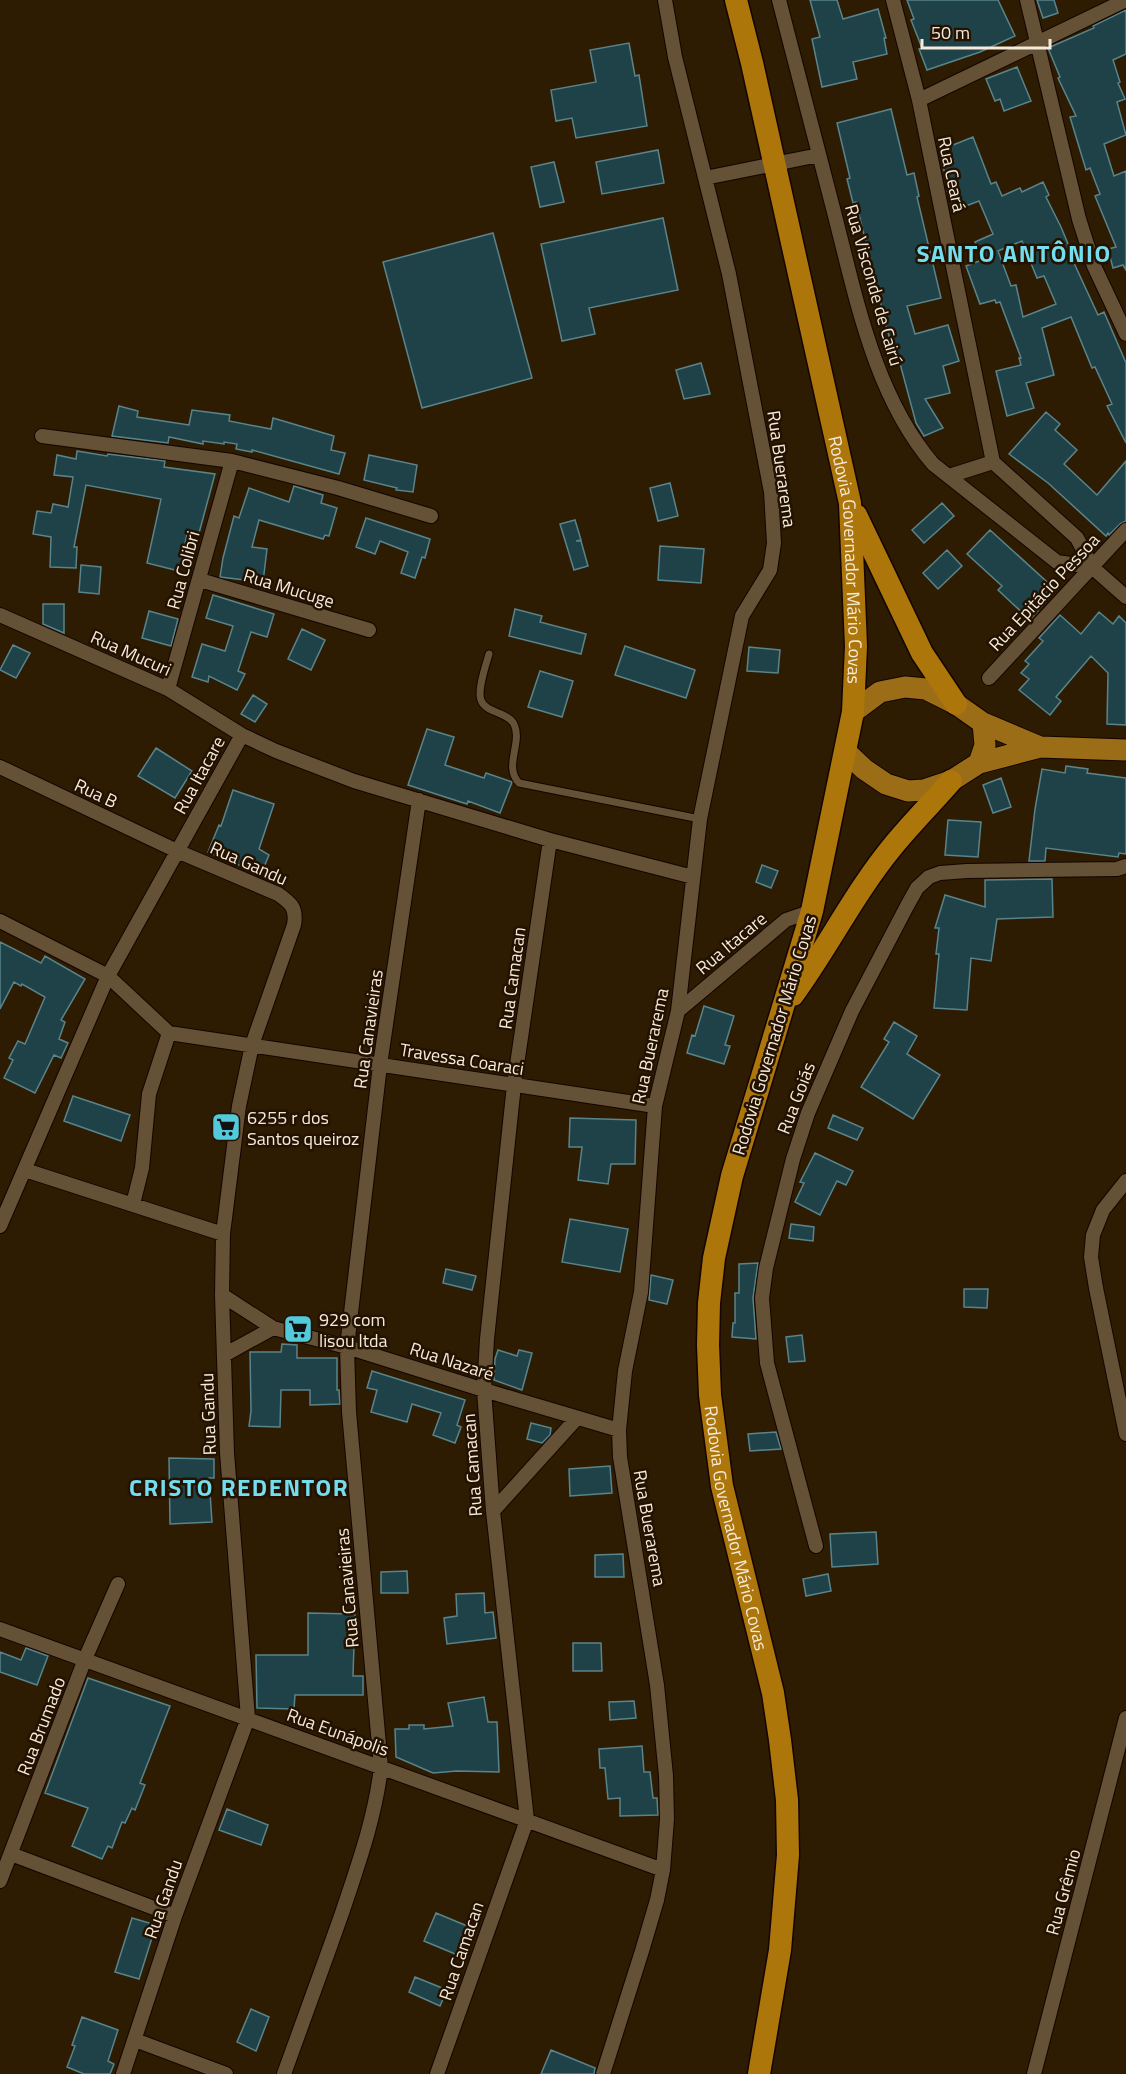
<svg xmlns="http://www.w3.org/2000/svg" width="1126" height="2074" viewBox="0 0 1126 2074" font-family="'Titillium Web',sans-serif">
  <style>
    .building { fill: #1e4248; stroke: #5a848b; stroke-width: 1.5; fill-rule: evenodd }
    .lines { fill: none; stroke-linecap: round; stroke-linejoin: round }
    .service-casing { stroke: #140500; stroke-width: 9 }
    .minor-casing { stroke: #140500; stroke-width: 16 }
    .primary-casing { stroke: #140500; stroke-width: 23 }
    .trunk-casing { stroke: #140500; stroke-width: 25 }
    .service { stroke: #645136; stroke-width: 7 }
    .minor { stroke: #645136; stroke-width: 14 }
    .primary { stroke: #9b6d16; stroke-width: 21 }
    .trunk { stroke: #ad760b; stroke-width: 22 }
    .labels { text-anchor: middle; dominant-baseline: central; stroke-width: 5; stroke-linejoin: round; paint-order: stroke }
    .street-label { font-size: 18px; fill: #f6eadb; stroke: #231200 }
    .poi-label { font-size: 18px; fill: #f6eadb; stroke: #231200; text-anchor: start }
    .district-label { font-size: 24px; font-weight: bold; letter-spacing: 1.5px; fill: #74ddee; stroke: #231200 }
  </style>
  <rect width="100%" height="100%" fill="#2d1b02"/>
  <path class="building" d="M810,0H837L843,19L878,9L886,38H884L887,54L853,62L857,79L822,87L812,39L820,37Z
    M907,0H998L1015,36L980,52L927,70L919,49L922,48L911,20L914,19Z
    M1037,0H1054L1058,13L1043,18Z
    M1126,10V54L1113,60L1120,82L1118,83L1125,99L1117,102L1126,135L1104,144L1114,176L1126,171V270L1123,265L1113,268L1108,249L1116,247L1095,196L1100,194L1090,168L1086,170L1070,117L1076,116L1058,78L1060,77L1048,48L1094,28L1093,26Z
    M629,43L635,76L639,75L647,126L576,138L572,118L556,121L551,90L596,82L590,50Z
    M1017,67L1031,101L1004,111L1000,99L995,101L986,79Z
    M891,109L907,175L914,173L919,196L917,197L941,298L907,306L915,334L948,325L959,361L943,366L950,393L925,399L943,428L924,436L916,423L898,356L895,357L887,329L856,202L853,203L847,179L850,178L837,123Z
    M973,137L991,184L996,182L1002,196L1020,188L1022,192L1043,182L1049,195L1046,197L1061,227L1076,263H1074L1098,315L1104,312L1126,363V443L1107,406L1112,404L1095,367L1092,368L1071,317L1042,328L1054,375L1026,383L1034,408L1007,416L996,371L1021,365L1019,358H1021L1000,302L996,303L995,300L980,304L966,266L982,260L975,242L993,234L979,201L955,210L947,191L951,189L942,165L954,161L948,147ZM1022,241L1037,278L1044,276L1056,304L1023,317L1016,285L1011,286L998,251Z
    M658,150L664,183L602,194L596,162Z
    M554,162L564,202L540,207L531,167Z
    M663,218L678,290L589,308L595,334L562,341L541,244Z
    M493,233L532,378L422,408L383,262Z
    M701,363L710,394L684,399L676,370Z
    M119,406L138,411L137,417L189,425L192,410L230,415L229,421L271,429L273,418L334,436L331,450L345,453L339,474L252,450V452L236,449L237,444L224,442V444L203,441V444L169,437L168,443L112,436Z
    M1046,412L1060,424L1055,430L1077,450L1064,464L1097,495L1126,461V521L1120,524L1109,535L1108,533L1106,536L1048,483L1009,454Z
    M77,451L107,456L108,454L165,461L164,467L215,474L199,533L188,530L179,571L147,563L161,499L86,485L74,547H77L76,568L50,567L51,537L33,534L37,511L51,513L53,504L68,507L73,477L54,475L57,455L76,459Z
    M369,455L417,465L413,492L396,490L397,488L364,480Z
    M670,483L678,516L658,521L650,488Z
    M294,486L323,495L321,503L337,508L329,536L325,535L323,539L259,520L252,547L267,549L263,582L220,577L223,558L234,516L239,518L249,488L289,502Z
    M942,503L954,516L924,543L912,530Z
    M366,518L430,539L425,558L422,557L415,578L401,573L408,552L380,541L375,554L356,547Z
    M575,520L581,540L576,541H581L588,566L574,570L560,524Z
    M990,530L1056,590L1030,620L998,590L1002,586L967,554Z
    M660,546L704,549L701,583L658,580Z
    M947,550L962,566L938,589L923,573Z
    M81,565L101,567L99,594L79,592Z
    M213,595L274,614L267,637L251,632L238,671L245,674L237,690L209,676L208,682L192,677L202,644L225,651L233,626L206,618Z
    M43,604H64V633L43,624Z
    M515,609L542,616L540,622L586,634L581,654L509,636Z
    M149,611L178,619L171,646L142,638Z
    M1099,612L1113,624L1119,616L1126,623V725L1107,724L1108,673L1091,656L1056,697L1061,701L1050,715L1019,690L1029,679L1021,673L1029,664L1025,661L1043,641L1039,638L1060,615L1081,634Z
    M302,629L325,640L311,670L288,659Z
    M13,645L30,653L16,678L0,670Z
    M625,646L695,670L686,698L615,675Z
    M749,647L780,650L778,673L747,671Z
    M540,671L573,681L562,717L528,707Z
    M253,695L267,704L255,722L241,714Z
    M427,729L454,737L445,765L484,778L486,773L512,782L500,813L468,801L467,804L408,785Z
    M156,748L192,771L175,798L138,776Z
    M1066,766L1088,769L1087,773L1126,778V854L1119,853L1118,857L1046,848L1045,861H1029L1035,809L1042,769L1065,773Z
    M1001,778L1011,807L993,813L983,785Z
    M233,790L274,804L259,849L269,855L261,874L208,852L219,825L221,826Z
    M948,820L981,822L978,857L945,855Z
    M762,865L778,871L771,888L756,882Z
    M1052,879L1053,917L997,919L991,961L971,958L967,1010L934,1008L939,954H936L939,928H935L945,895L985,907V880Z
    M0,942L41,963L45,956L85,979L61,1020L65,1022L59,1039L68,1043L61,1058L54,1055L35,1093L4,1078L13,1060L9,1058L18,1041L25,1044L45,997L22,984L21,986L14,982L0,1009Z
    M704,1006L734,1016L725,1045L730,1046L724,1064L687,1053L692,1035L695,1036Z
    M894,1022L917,1036L907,1054L940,1075L913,1119L861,1087L889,1042L884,1039Z
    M73,1096L130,1115L121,1141L64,1121Z
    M833,1115L863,1128L857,1140L828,1128Z
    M570,1118L636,1120L635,1164H611L608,1184L578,1180L582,1147H569Z
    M815,1153L853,1171L846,1185L837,1181L820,1215L795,1202L804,1183L800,1182Z
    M570,1219L628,1229L620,1272L562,1262Z
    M791,1224L814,1227L813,1241L789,1238Z
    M758,1263L753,1298L756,1339L732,1337L733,1323H735V1293H739V1264Z
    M446,1269L476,1276L472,1290L443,1283Z
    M651,1275L673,1280L667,1304L649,1300Z
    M964,1289H988L987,1308L964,1307Z
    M802,1335L805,1361L789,1362L786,1337Z
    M282,1344L297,1345V1358H337V1390H339L340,1404L310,1405V1390H281L280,1427L249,1426L251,1411L250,1352H281Z
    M498,1350L517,1356L519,1350L532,1353L522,1390L494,1380L495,1359Z
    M372,1371L465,1400L457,1425L461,1427L455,1443L433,1435L441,1413L412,1404L407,1422L371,1412L377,1390L367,1388Z
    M531,1423L551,1428L550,1435L542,1443L527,1439Z
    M776,1432L781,1449L750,1451L748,1434Z
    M169,1458L214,1459V1478H209L212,1522L170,1524Z
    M610,1466L612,1493L570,1496L569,1469Z
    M876,1532L878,1564L832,1567L830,1534Z
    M623,1554L624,1577H595V1555Z
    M407,1571L408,1593H381V1572Z
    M828,1574L831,1591L806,1596L803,1579Z
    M484,1593L485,1613L493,1612L496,1638L447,1644L444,1618L457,1616L456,1594Z
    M308,1613L355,1614L353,1676H363V1695H295L294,1709L257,1708L256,1655H308Z
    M573,1643H601L602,1671H573Z
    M26,1648L48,1656L37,1685L0,1672V1652L21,1660Z
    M88,1678L170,1706L140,1783L145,1785L135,1810L132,1808L125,1823L122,1822L112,1848L108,1846L102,1859L72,1846L88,1808L45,1793Z
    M484,1697L488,1722H497L499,1772L457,1771L433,1773L396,1757L395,1729H409V1725H424V1729L453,1726L448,1703Z
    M634,1701L636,1718L610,1720L609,1702Z
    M642,1746L644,1772H650L653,1798H657L658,1815L620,1816V1798L608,1799L605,1768H600L599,1749Z
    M227,1809L268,1825L261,1845L219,1830Z
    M436,1913L472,1928L460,1956L424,1941Z
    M132,1918L156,1925L139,1979L115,1972Z
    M415,1977L447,1990L440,2006L409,1992Z
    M251,2009L269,2017L256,2051L237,2042Z
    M82,2017L118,2030L108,2061L114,2064L110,2074H84L67,2067L75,2046L72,2045Z
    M551,2050L595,2068L594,2074H541Z"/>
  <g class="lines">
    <g class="service-casing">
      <path id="service" d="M489,654C486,665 477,690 481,700C485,713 508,712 514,724C523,743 503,766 519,783L700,819"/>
    </g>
    <g class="minor-casing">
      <path id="minor" d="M779,0C797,71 816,141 834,212C856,297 874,395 933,464L1057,562L1092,567
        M893,0L919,100L993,462
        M1027,0L1079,219L1094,266L1126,334
        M919,100L1126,0
        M705,178L819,155
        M42,436L232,461L338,488L431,516
        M993,462L1077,538L1092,567L1126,597
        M949,476L993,462
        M200,580L369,630
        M0,615L168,689L242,735L276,751L354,781L550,840L693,877
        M989,678L1126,530
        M168,689L232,461
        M0,767L177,851L278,894C291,903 297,908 294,925L252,1045L239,1106L223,1234L222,1295L227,1453L248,1718L175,1916L123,2074
        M0,921L108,976L169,1033L655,1106
        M678,1011L786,920L812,911
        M25,1170L223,1234
        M1126,1181L1103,1210L1093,1235L1091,1257L1096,1288L1126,1434
        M133,1204L142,1168L149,1094L169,1033
        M0,1226L108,976L242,735
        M222,1295L273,1328L347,1347L484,1390L619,1430
        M224,1355L273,1328
        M493,1511L577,1418
        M816,1546L767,1363L762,1298L766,1268L793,1159L808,1113L852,1011L907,906L917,888L929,877L940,873L967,871L1117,869L1126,866
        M0,1629L663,1870
        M11,1854L175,1916
        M0,1881L85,1659L118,1584
        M135,2040L226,2074
        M284,2074C303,2021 323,1967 342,1913C358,1865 375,1818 381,1767L349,1412L347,1347L380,1065L419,800
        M437,2074L527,1820L493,1511L484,1390L487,1339L514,1085L550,840
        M603,2074L642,1951L657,1900L663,1870L667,1819L666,1776L657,1685L620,1457L619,1430L625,1371L641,1292L655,1106L678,1011L700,819L742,616L770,570L774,543L771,492L729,274L675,57L665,0
        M1034,2074L1126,1718"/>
    </g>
    <g class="primary-casing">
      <path id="primary" d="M853,712L880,692L905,687L926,689L956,704L983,723L1040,747
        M846,752L864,769L886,784L908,791L924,790L951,781L979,763L1040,747L1126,750
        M979,763L985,745L983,723"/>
    </g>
    <g class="trunk-casing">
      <g id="trunk">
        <path id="s1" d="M736,0L752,63L850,503L856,646L853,712L812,911L732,1176L714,1258L709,1303L708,1345L710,1395L722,1486L773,1693L780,1740L787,1800L788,1855L780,1950L759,2074"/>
        <path d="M856,515L922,653L956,704"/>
        <path d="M793,995C828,947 855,892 893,846C911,824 932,803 951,781"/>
      </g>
    </g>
    <use href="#service" class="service"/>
    <use href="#minor" class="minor"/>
    <use href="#primary" class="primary"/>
    <use href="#trunk" class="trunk"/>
  </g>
  <defs>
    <g id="supermarket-square" transform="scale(1.5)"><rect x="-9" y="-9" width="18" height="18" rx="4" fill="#53cadc" stroke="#231200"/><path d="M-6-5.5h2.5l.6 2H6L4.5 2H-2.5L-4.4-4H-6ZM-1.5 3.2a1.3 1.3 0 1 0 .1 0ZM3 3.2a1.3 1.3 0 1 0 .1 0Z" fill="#111"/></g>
  </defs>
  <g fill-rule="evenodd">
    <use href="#supermarket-square" x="226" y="1127"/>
    <use href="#supermarket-square" x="298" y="1329"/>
  </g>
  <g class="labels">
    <g class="street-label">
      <text transform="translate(952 174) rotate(78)">Rua Ceará</text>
      <text transform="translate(874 285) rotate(74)">Rua Visconde de Cairú</text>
      <text transform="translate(782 469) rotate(82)">Rua Buerarema</text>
      <text stroke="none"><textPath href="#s1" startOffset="572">Rodovia Governador Mário Covas</textPath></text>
      <text transform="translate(183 570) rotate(-75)">Rua Colibri</text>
      <text transform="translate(289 588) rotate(17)">Rua Mucuge</text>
      <text transform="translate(1044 592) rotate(-47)">Rua Epitácio Pessoa</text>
      <text transform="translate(131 653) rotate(24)">Rua Mucuri</text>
      <text transform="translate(199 775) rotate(-61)">Rua Itacare</text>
      <text transform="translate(96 793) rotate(25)">Rua B</text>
      <text transform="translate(249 863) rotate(24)">Rua Gandu</text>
      <text transform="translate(731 943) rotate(-40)">Rua Itacare</text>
      <text transform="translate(512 978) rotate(-82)">Rua Camacan</text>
      <text transform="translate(368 1029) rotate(-82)">Rua Canavieiras</text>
      <text transform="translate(774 1035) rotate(-73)">Rodovia Governador Mário Covas</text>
      <text transform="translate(650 1046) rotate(-78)">Rua Buerarema</text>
      <text transform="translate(462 1059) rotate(9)">Travessa Coaraci</text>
      <text transform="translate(796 1098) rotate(-69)">Rua Goiás</text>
      <text transform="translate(452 1361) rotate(18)">Rua Nazaré</text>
      <text transform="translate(208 1414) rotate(-92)">Rua Gandu</text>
      <text transform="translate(472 1465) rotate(-94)">Rua Camacan</text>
      <text stroke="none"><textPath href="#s1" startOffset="1562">Rodovia Governador Mário Covas</textPath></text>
      <text transform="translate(650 1528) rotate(80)">Rua Buerarema</text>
      <text transform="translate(347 1588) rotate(-95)">Rua Canavieiras</text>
      <text transform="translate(41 1726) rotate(-69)">Rua Brumado</text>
      <text transform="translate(338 1732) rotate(20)">Rua Eunápolis</text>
      <text transform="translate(1063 1892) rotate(-75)">Rua Grêmio</text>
      <text transform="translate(163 1899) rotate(-71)">Rua Gandu</text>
      <text transform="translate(461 1951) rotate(-71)">Rua Camacan</text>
    </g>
    <g class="poi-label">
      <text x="247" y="1117">6255 r dos<tspan x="247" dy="21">Santos queiroz</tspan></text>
      <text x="319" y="1319">929 com<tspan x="319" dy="21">lisou ltda</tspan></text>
    </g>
    <g class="district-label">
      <text x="1014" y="253">SANTO ANTÔNIO</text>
      <text x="239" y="1487">CRISTO REDENTOR</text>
    </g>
  </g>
  <path d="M922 39v9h128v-9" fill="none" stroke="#f6eadb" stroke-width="3"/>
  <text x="931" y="39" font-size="18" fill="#f6eadb" stroke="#231200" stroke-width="4.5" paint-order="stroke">50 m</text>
</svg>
